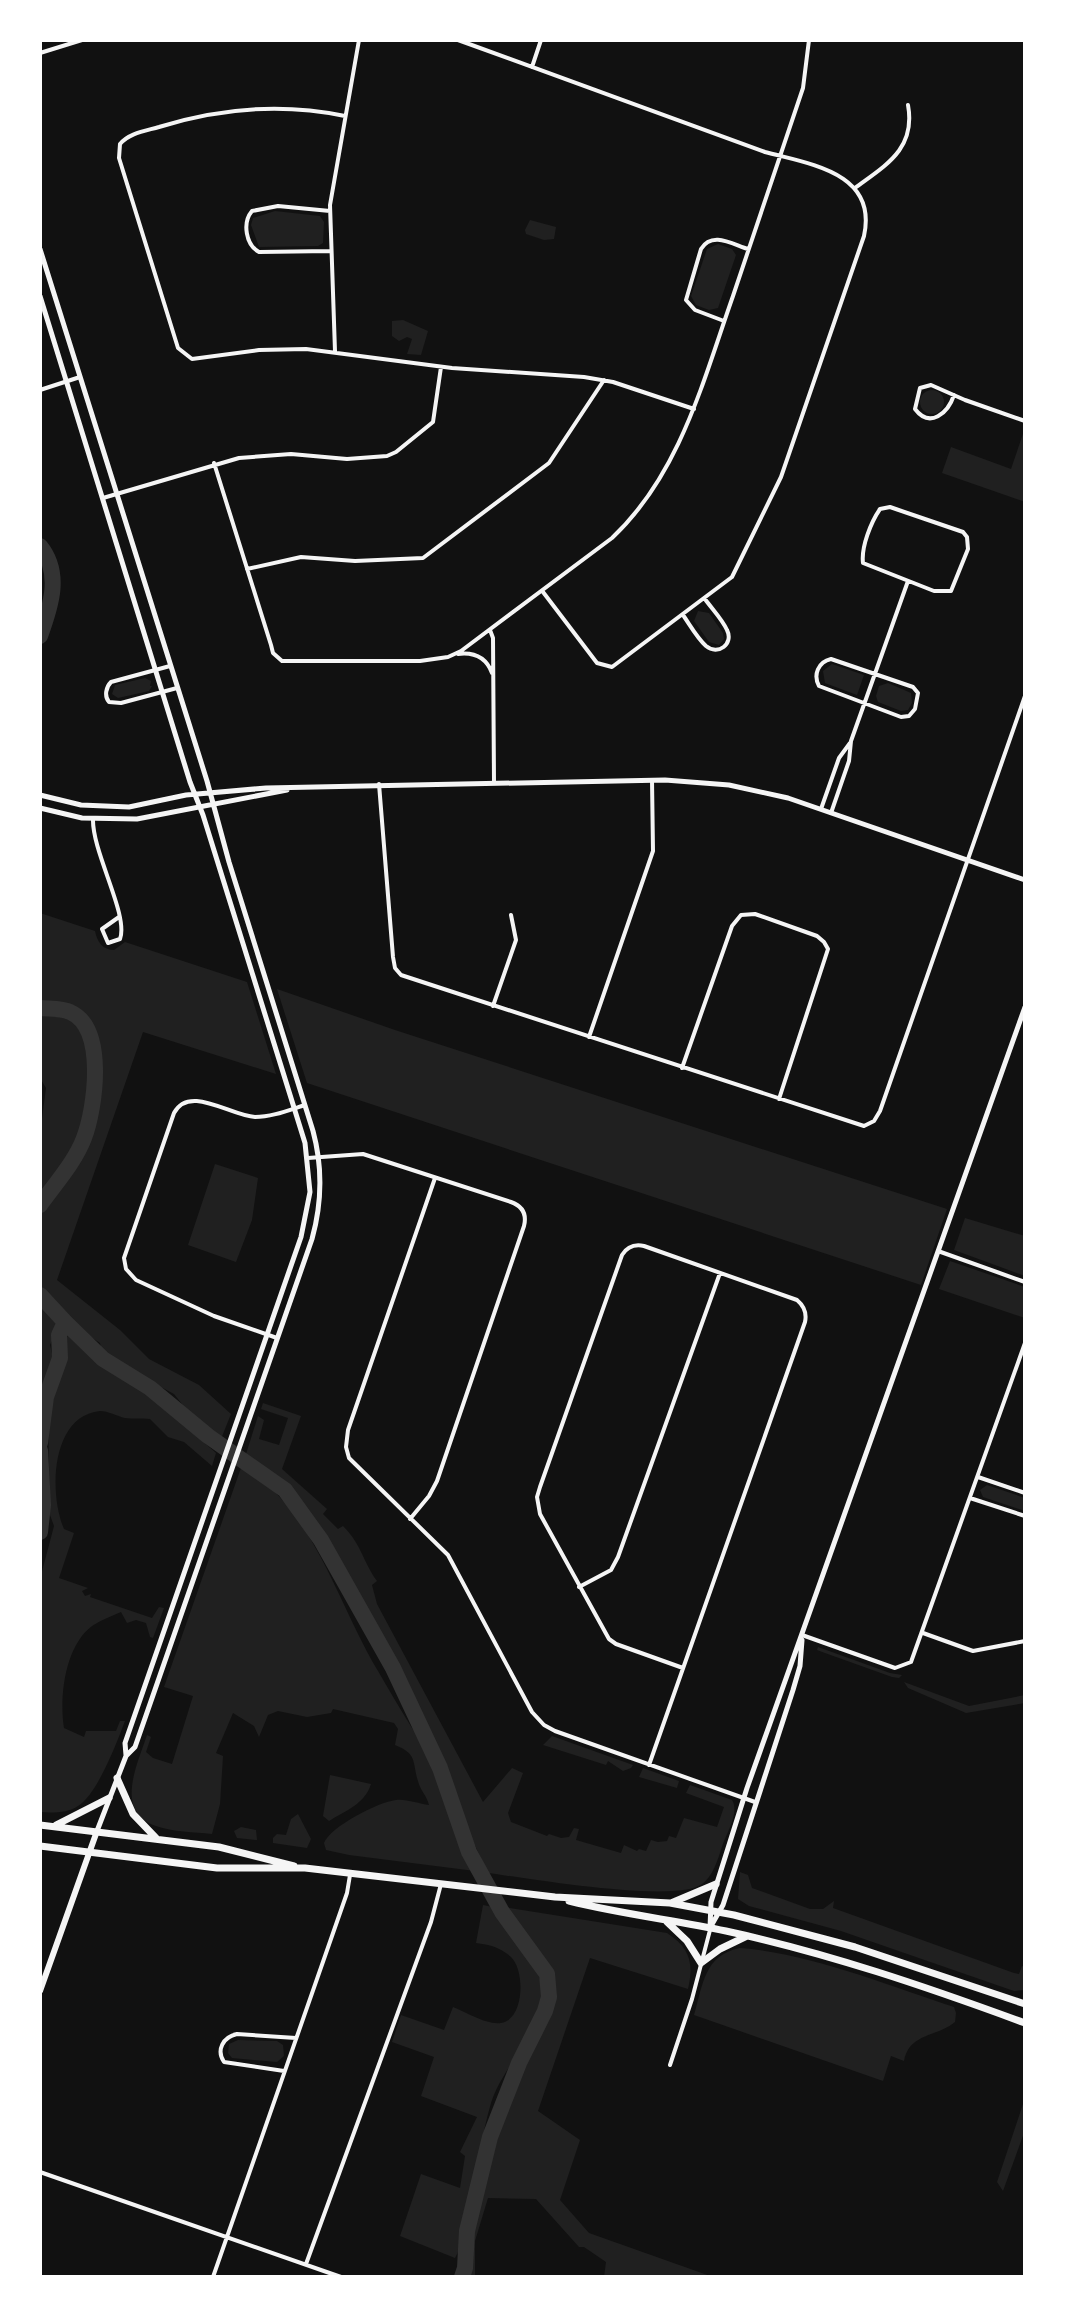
<svg xmlns="http://www.w3.org/2000/svg" width="1065" height="2317" viewBox="0 0 1065 2317" font-family="'Public Sans',sans-serif">
  <style>
    .green { fill: #202020 }
    .lines { fill: none; stroke-linecap: round; stroke-linejoin: round }
    .river { stroke: #333; stroke-width: 16 }
    .minor { stroke: #f5f5f5; stroke-width: 4 }
    .tertiary { stroke: #f5f5f5; stroke-width: 5 }
    .secondary { stroke: #f5f5f5; stroke-width: 6 }
    .trunk { stroke: #f5f5f5; stroke-width: 7 }
  </style>
  <rect width="100%" height="100%" fill="#111"/>
  <path class="green" d="M275,211L320,216L324,222L323,243L318,246L259,247L251,225L253,218Z
    M530,220L556,227L554,239L544,240L526,234L525,230Z
    M718,244L732,249L736,255L718,308L709,310L696,305L691,296L707,249Z
    M403,320L428,331L421,355L407,354L412,339L407,337L399,341L392,336V321Z
    M920 402a12 12 0 1 1 24 0a12 12 0 1 1-24 0Z
    M1025,428V502L942,473L951,447L1011,469Z
    M698,611L709,613L723,633L724,639L719,645L709,642L694,621Z
    M832,664L864,675L857,695L825,683L823,671Z
    M145,678L151,681L150,686H152L149,691L118,698L112,694L115,685Z
    M888,683L911,693L912,703L908,710L901,711L878,702L876,696L879,686Z
    M40,913L95,931C97,942 103,950 114,950L125,942L247,982L276,1074L143,1032L57,1280L120,1330L149,1359L199,1385L231,1414L221,1439L197,1423L174,1394L107,1358L102,1354L100,1343L79,1329L40,1289V1211L53,1197L68,1172L75,1169L78,1163C81,1147 89,1132 94,1116C100,1098 98,1083 99,1066C103,1022 80,1007 40,1001Z
    M277,989L395,1030L947,1209L921,1285L307,1083Z
    M58,1015L69,1016L85,1037L92,1091L86,1099L76,1147L40,1194V1134L46,1088L40,1078V1016Z
    M215,1164L258,1178L252,1220L236,1262L188,1245Z
    M965,1218L1025,1236V1276L954,1250Z
    M950,1261L1025,1287V1318L939,1289Z
    M40,1304L59,1324L50,1345L53,1359L40,1392Z
    M72,1331L108,1367L140,1386L216,1453L212,1466L184,1442L168,1437L150,1419C142,1418 132,1419 125,1418C117,1416 108,1411 100,1411C50,1416 49,1495 64,1529L74,1533L59,1578L88,1588L82,1591L85,1596L91,1594L90,1597L152,1618L159,1607L164,1608L153,1638L150,1637L146,1623L136,1620L127,1623L121,1612C112,1616 101,1620 92,1626C65,1646 59,1697 64,1728L84,1737L86,1731H116L120,1721H125C117,1742 97,1795 78,1806C68,1813 52,1813 40,1812V1579L54,1526L50,1515L48,1416L65,1363L67,1337Z
    M263,1403L301,1416L282,1469L327,1509L323,1514L338,1529L343,1526C362,1545 362,1560 377,1581L372,1585L377,1604L483,1802L512,1768L523,1773L508,1813L511,1822L547,1836L549,1834L561,1838L569,1837L574,1828L579,1829L576,1840L621,1853L624,1845L637,1851L639,1849L646,1851L651,1840L658,1842L667,1841L669,1836L676,1838L684,1818L717,1827L724,1807L686,1793L690,1785L732,1800C739,1811 729,1829 724,1841C719,1854 715,1875 702,1884C676,1904 526,1878 488,1873L470,1835L445,1762L429,1729L386,1661L334,1557L295,1499L246,1454L258,1416L264,1420L259,1439L279,1445L288,1418L261,1409Z
    M242,1465C315,1511 336,1601 378,1671C389,1690 400,1709 412,1728C418,1736 427,1743 431,1752C434,1760 430,1756 432,1764C434,1773 441,1783 444,1792C455,1822 459,1843 475,1871L349,1855L326,1850L324,1843C330,1827 378,1802 396,1800C407,1799 419,1804 429,1805C427,1796 420,1790 418,1781C412,1762 418,1754 395,1745L398,1729L394,1723L333,1709L331,1713L307,1717L278,1711L268,1715L259,1737L254,1726L233,1713L216,1753L223,1756L220,1804L212,1834C194,1832 173,1832 156,1826C114,1812 137,1765 147,1735L151,1737L146,1752L153,1758L172,1764L193,1696L164,1687Z
    M987,1485L1025,1498V1511L983,1497L980,1490Z
    M818,1647L890,1673L902,1675L899,1678L892,1677L825,1653L817,1650Z
    M904,1682L969,1706L1025,1695V1703L966,1713L908,1688Z
    M552,1736L633,1765L631,1768L623,1771L608,1761L606,1765L543,1745Z
    M643,1768L679,1781L677,1788L639,1777Z
    M330,1775L371,1784C365,1804 345,1811 329,1821L323,1816Z
    M298,1814L311,1839L307,1848L273,1843V1838L277,1834L286,1835L291,1819Z
    M241,1827L256,1830L257,1840L237,1838L234,1831Z
    M740,1872L748,1875L752,1888L810,1909H823L834,1901L833,1908L1014,1973L1019,1974L1022,1966L1025,1967V1990L1014,1991L841,1931L749,1906L738,1899Z
    M483,1905L493,1907C508,1932 541,1961 542,1991C543,2032 503,2065 491,2103C483,2130 479,2159 473,2187C471,2197 465,2206 463,2216C459,2230 463,2246 455,2258L400,2236L421,2174L460,2188L465,2156L460,2152L477,2117L421,2096L434,2057L392,2042L401,2015L444,2030L453,2007C466,2012 486,2025 501,2023C525,2019 525,1970 511,1957C500,1947 490,1945 476,1943Z
    M504,1907L667,1933C690,1948 694,1963 688,1989L590,1958L538,2111L580,2140L560,2200L589,2233L713,2277H604L606,2262L584,2247H579L536,2199L488,2198L475,2241V2277H467L472,2219L494,2152L495,2135L518,2076L539,2035L552,1998V1983L548,1968Z
    M740,1948C809,1953 887,1985 954,2007L956,2013L955,2022C937,2037 909,2033 904,2061L891,2056L883,2081L694,2015C703,1985 704,1955 740,1948Z
    M238,2040L277,2041L283,2045L284,2056L277,2062L232,2058L228,2053L229,2044Z
    M1025,2098V2130L1003,2191L997,2182Z"/>
  <g class="lines">
    <path class="river" d="M40,546C62,573 51,606 40,636
      M40,1008C49,1009 62,1008 70,1012C107,1028 95,1109 84,1138C75,1162 55,1184 40,1205
      M40,1295L65,1322L59,1335L60,1358L46,1397L40,1443
      M65,1322L103,1359L150,1388L208,1436L285,1490L321,1540L393,1668L440,1768L469,1852L502,1912L547,1974L549,1997L545,2011L519,2063L490,2137L467,2231L465,2268L462,2277
      M40,1450L43,1505L40,1532"/>
    <path class="minor" d="M458,40L765,152C809,164 878,172 864,236L781,477L732,577L612,667L597,663L543,592
      M40,53L82,40
      M532,67L541,40
      M345,116C282,103 220,108 159,127C145,131 129,133 120,144L119,158L178,348L192,359L259,350L306,349L452,368L584,377L613,382L694,409
      M855,188C886,165 916,149 908,105
      M330,211L278,206L252,211C242,223 246,245 259,252L330,251
      M724,321L695,310L686,300L701,249C712,231 732,244 748,249
      M335,351L330,205L359,40
      M40,390L80,377
      M954,395C948,413 930,429 915,409L920,388L931,385L965,400L1025,421
      M214,463L271,645L273,653L282,661H420L448,657L461,651L612,538C680,474 703,381 733,296C756,227 780,158 803,88L809,40
      M103,498L239,458L291,454L347,459L387,456L396,452L433,422L441,367
      M890,507L963,532L967,537L968,549L951,591H934L863,563C861,547 871,522 880,509Z
      M247,569L301,557L355,561L423,558L549,463L604,380
      M683,615C690,625 697,638 706,646C718,656 734,644 727,630C722,619 712,609 705,599
      M490,630L493,638L494,782
      M458,654C474,652 486,657 492,673
      M831,659L913,687L918,693L915,709L909,716L901,717L819,686C813,675 818,662 831,659Z
      M170,666L111,682C106,687 104,696 109,702L121,703L177,688
      M379,784L393,957L395,968L401,975L864,1126L874,1121L880,1111L1025,696
      M821,809L839,758L850,743
      M831,813L849,761L851,741L908,581
      M93,819C92,852 129,915 120,939L108,943L102,929L119,917
      M493,1006L516,940L511,915
      M589,1037L653,851L652,780
      M682,1068L732,926L741,915L755,914L817,936L824,942L828,949L779,1099
      M308,1158L363,1154L511,1202C522,1206 527,1214 524,1226L437,1481L429,1496L410,1519
      M435,1178L348,1430L346,1447L349,1458L448,1555L532,1712L544,1725L555,1731L755,1802
      M938,1251L1025,1282
      M277,1338L214,1316L136,1280L126,1269L124,1258L174,1113C189,1084 231,1116 255,1117C272,1117 289,1110 305,1105
      M978,1477L1025,1493
      M970,1498L1025,1516
      M579,1587L611,1570L618,1557L720,1273
      M923,1633L973,1651L1025,1641
      M802,1635L895,1668L911,1662L1025,1343
      M649,1765L805,1322C807,1313 804,1306 797,1300L644,1246C635,1244 627,1247 622,1255L540,1487L537,1497L540,1514L609,1639L616,1644L683,1668
      M670,2065L692,1999L710,1930
      M284,2071L224,2062C216,2050 223,2037 237,2034L296,2038
      M40,2172L341,2277
      M306,2264L431,1922L441,1884
      M213,2277L347,1893L350,1875"/>
    <path class="tertiary" d="M40,249L207,781L229,862L313,1131C323,1168 322,1203 312,1239L135,1747L126,1756L97,1831
      M40,296L190,782L203,815L305,1143L310,1192L301,1237L125,1743L126,1755
      M40,795L81,805L129,807L186,795L266,788L665,780L729,785L788,798L1025,880
      M40,808L82,818L137,819L287,790
      M711,1926L723,1905L793,1690L800,1666L802,1640
      M710,1928L711,1902L747,1788L1025,1007"/>
    <path class="secondary" d="M40,1991L97,1831"/>
    <path class="trunk" d="M117,1778L133,1814L156,1838
      M40,1825L219,1847L294,1866
      M56,1825L109,1798
      M40,1846L217,1868H305L555,1897L670,1903L734,1915L855,1947L1025,2004
      M569,1901C621,1914 674,1920 726,1931C828,1953 927,1987 1025,2023
      M671,1903L716,1884
      M667,1922L687,1941L701,1963L720,1949L747,1936"/>
  </g>
  <rect width="1065" height="2317" fill="none" stroke="#ffffff" stroke-width="84"/>
</svg>
